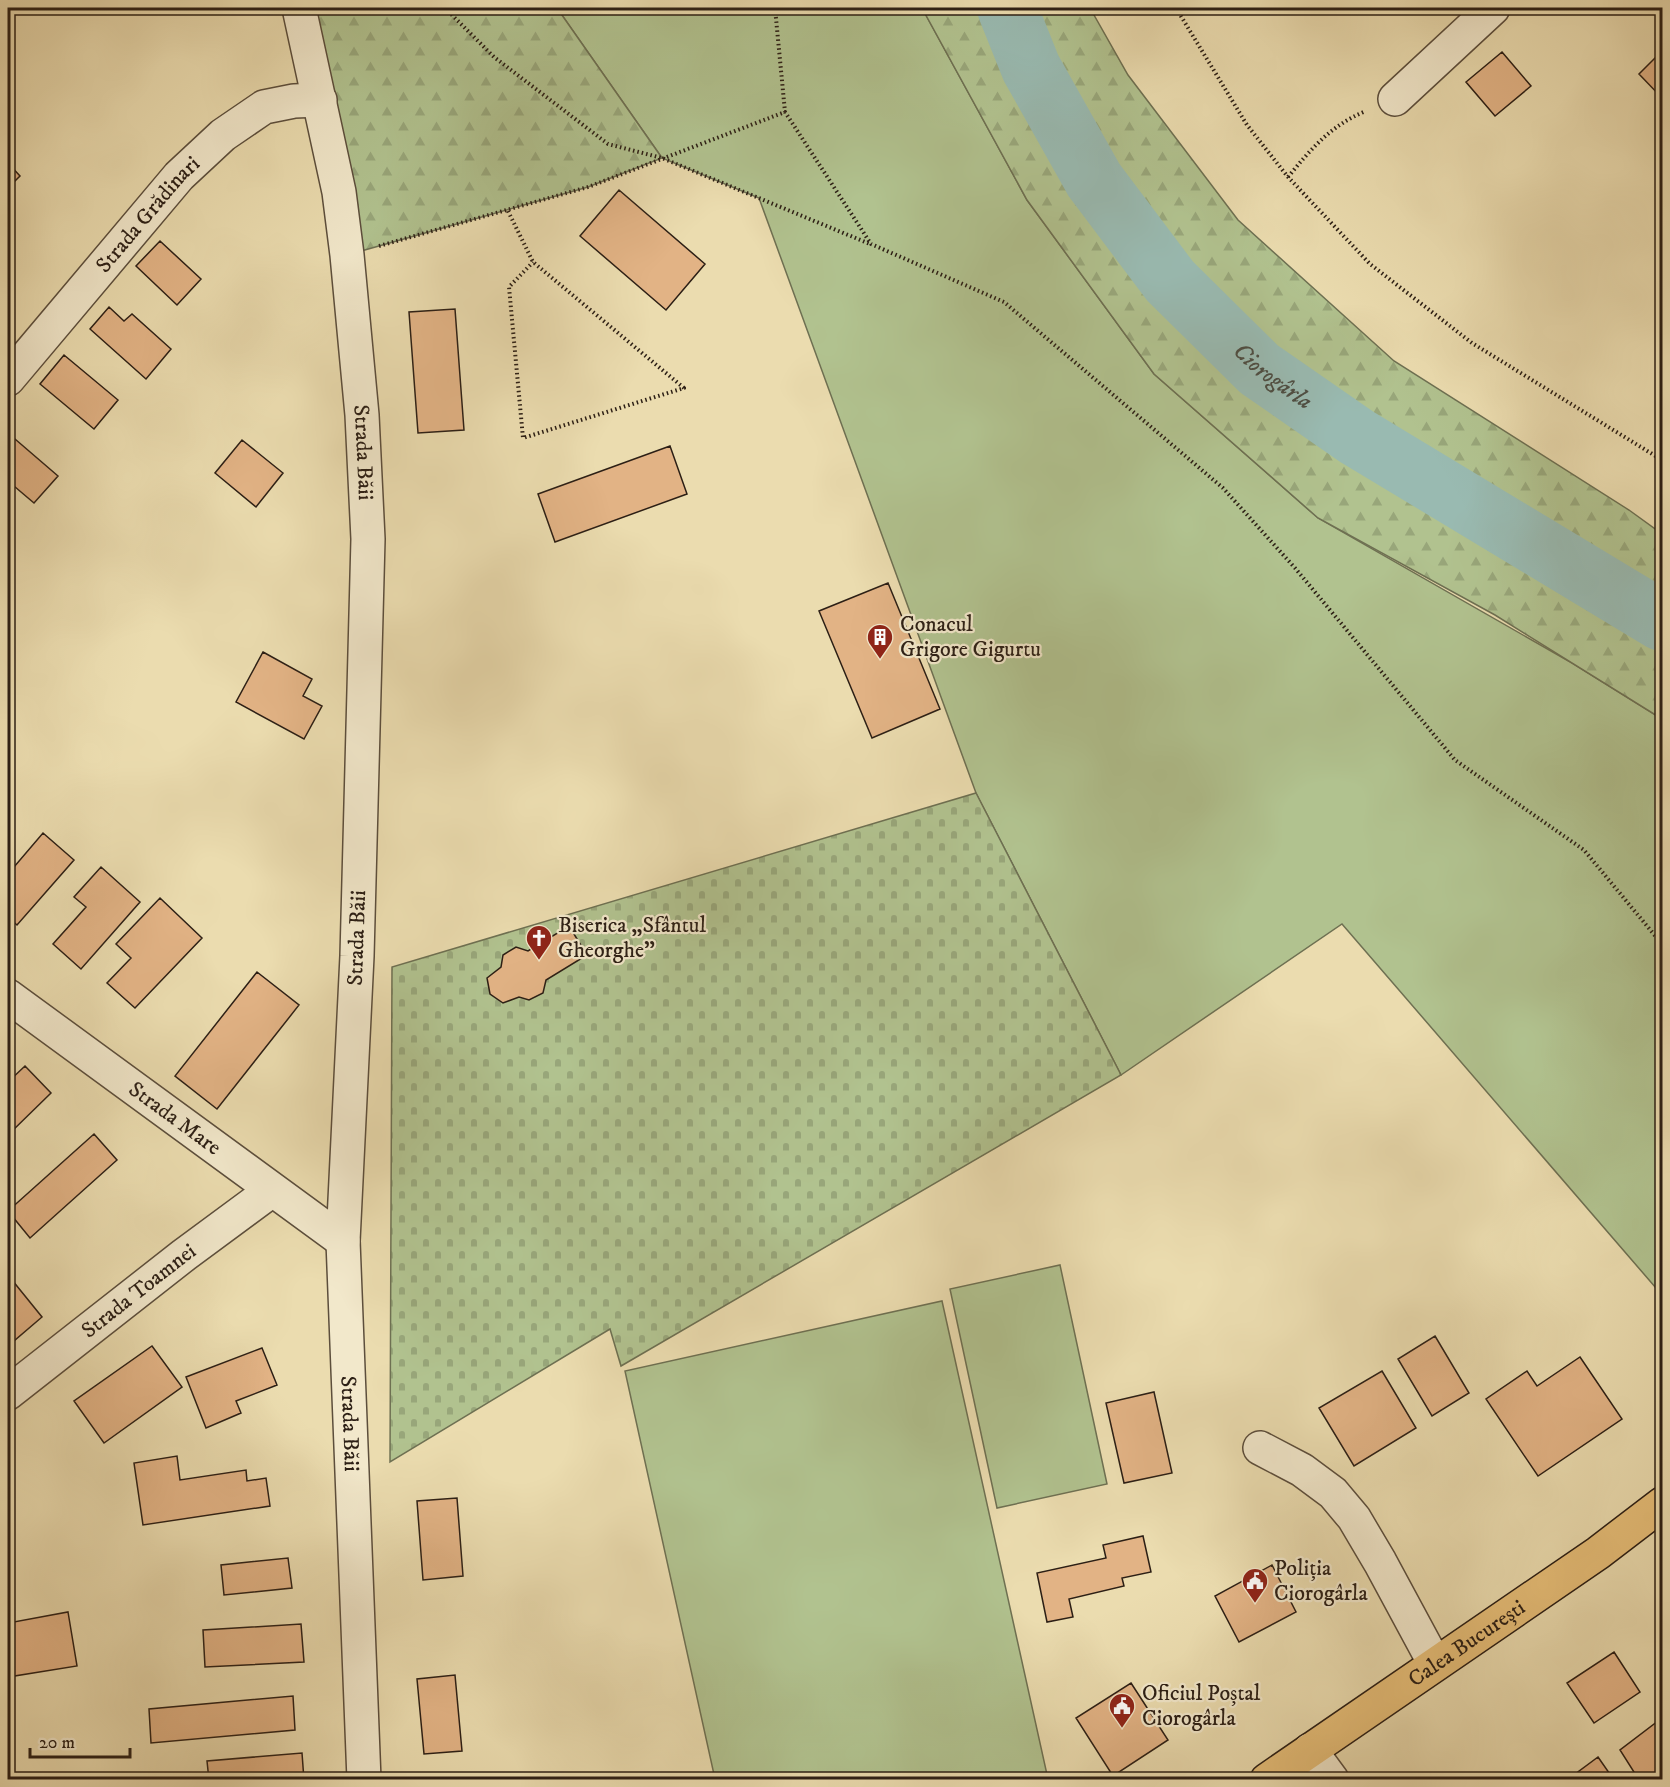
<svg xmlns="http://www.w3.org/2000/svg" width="1670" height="1787" viewBox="0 0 1670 1787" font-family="'IM FELL DW Pica',serif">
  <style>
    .grass { fill: #b1c28f; stroke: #6e7052; stroke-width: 1.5 }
    .forest { fill: url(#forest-firs); stroke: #6e7052; stroke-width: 1.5 }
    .cemetery { fill: url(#cemetery-stones); stroke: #6e7052; stroke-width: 1.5 }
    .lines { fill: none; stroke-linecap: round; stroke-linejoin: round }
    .river { stroke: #99bab1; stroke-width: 60 }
    .building { fill: #e2b385; stroke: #2c1f15; stroke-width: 1.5 }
    .minor-casing { stroke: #5c4e3c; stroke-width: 36 }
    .major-casing { stroke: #2c1f15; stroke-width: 36 }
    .path { stroke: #2c1f15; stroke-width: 4; stroke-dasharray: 1.5 3; stroke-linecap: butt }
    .minor { stroke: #f2e8cb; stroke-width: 33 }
    .major { stroke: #e6be78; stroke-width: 33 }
    .labels { text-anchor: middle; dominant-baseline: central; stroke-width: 4.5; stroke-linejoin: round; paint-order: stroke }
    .street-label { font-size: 22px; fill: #2c1f15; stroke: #f2e8cb }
    .poi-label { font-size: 22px; fill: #2c1f15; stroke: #f2e8cb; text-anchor: start }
    .water-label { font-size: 24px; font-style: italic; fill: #4d4e44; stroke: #f2e8cb }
  </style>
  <defs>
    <pattern id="forest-firs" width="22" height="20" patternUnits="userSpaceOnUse" patternTransform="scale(1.5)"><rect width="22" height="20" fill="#b1c28f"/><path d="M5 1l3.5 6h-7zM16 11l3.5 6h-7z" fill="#98a67a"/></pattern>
    <pattern id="cemetery-stones" width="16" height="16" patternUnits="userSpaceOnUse" patternTransform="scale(1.5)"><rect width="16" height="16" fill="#b1c28f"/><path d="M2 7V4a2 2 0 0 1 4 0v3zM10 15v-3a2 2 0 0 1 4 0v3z" fill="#98a67a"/></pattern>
  </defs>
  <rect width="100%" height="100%" fill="#ebdcaf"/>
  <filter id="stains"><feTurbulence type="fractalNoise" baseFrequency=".00333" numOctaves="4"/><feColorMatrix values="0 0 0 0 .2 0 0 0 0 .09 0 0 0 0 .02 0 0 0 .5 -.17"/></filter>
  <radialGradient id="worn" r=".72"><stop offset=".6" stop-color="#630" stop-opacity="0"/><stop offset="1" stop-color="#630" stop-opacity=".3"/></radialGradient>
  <path class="grass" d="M557,8H922L1027,200L1154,374L1318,518L1572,663L1662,719V1295L1342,924L1121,1075L976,793L759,198L662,158Z
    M1060,1265L1107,1484L997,1508L950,1289Z
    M942,1301L1048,1779H715L625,1371Z"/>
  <path class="forest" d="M299,8H557L662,158L588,187L347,255Z
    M922,8H1090L1128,75L1238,220L1394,361L1629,510L1662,534V719L1495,615L1318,518L1154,374L1027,200Z"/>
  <path class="cemetery" d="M976,793L1121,1075L621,1366L610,1329L390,1462L392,967Z"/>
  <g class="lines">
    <path class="river" id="s1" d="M1007,8L1031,68L1094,180L1170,281L1259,369L1357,437L1662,621"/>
  </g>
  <path class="building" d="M1662,51V98L1639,74Z
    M1502,52L1531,86L1495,116L1466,82Z
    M8,163L20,176L8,188Z
    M619,190L705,264L666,310L580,236Z
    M160,241L201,279L177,305L136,266Z
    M109,307L124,321L132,314L171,349L146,379L90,329Z
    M455,309L464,430L418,433L409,312Z
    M64,355L118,400L94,429L40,384Z
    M8,433L58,476L34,503L8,481Z
    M242,440L283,473L256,507L215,473Z
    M670,446L687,494L555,542L538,494Z
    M888,583L940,709L872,738L819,611Z
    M263,652L312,679L303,696L322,706L304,739L236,702Z
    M43,833L74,860L17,925L8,917V874Z
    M101,867L140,902L81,969L53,944L86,907L74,897Z
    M160,898L202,938L135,1008L107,983L131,958L116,944Z
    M569,926L587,955L546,980L543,993L529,1000L519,997L503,1003L490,994L487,978L501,967L503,955L516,947L528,951Z
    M257,972L299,1005L217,1109L175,1076Z
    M25,1066L51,1093L8,1135V1082Z
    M94,1134L117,1160L30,1238L8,1211Z
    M8,1275L42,1317L8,1346Z
    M1435,1336L1469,1393L1432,1416L1398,1359Z
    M152,1346L182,1387L104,1443L74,1401Z
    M262,1348L277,1385L236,1401L241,1413L206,1428L186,1377Z
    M1580,1357L1622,1419L1538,1476L1486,1399L1527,1371L1537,1386Z
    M1382,1371L1416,1428L1354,1466L1319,1408Z
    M1154,1392L1172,1473L1124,1483L1106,1403Z
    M177,1456L180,1480L246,1470L247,1481L266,1478L270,1506L143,1525L134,1463Z
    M457,1498L463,1576L423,1580L417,1501Z
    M1143,1536L1151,1572L1122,1578L1124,1586L1069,1599L1073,1617L1047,1622L1037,1573L1106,1558L1103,1545Z
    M288,1558L292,1588L224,1595L221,1565Z
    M1272,1565L1296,1612L1239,1642L1215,1596Z
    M68,1612L77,1666L8,1677V1623Z
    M301,1624L304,1662L205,1667L203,1630Z
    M1614,1652L1640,1692L1594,1723L1567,1683Z
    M455,1675L462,1751L424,1754L417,1679Z
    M1131,1683L1168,1740L1113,1776L1076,1718Z
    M293,1696L295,1730L151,1743L149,1709Z
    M1662,1718V1780H1639L1620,1750Z
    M302,1753L304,1780H209L207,1761Z
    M1598,1757L1614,1780H1567Z"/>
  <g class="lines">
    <g class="minor-casing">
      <g id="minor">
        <path id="s2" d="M299,8L339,192L347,255L362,415L368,539L357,956L343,1241L364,1780"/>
        <path d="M1395,99L1493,8"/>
        <path id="s3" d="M8,379L179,176L223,135L264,107L294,101L320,100"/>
        <path id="s4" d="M8,996L343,1241"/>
        <path id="s5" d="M8,1393L184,1255L272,1190"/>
        <path d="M1260,1448L1302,1470L1333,1493L1354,1518L1380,1562L1435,1664"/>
        <path d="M1310,1750L1332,1780"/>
      </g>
    </g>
    <g class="major-casing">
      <g id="major">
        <path id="s6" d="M1267,1780L1598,1553L1662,1504"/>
      </g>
    </g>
    <path class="path" d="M445,8L494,57L608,144L662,158L870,244
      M775,8L785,112
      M1176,8L1247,125L1288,177L1370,264L1472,343L1662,460
      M1288,177C1311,149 1331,125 1366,111
      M508,211L533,262L684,388L523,438L509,287L533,262
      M379,246L588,187L785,112L871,244L1004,302L1223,488L1295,568L1455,760L1584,850L1657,938L1662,948"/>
    <use href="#minor" class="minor"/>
    <use href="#major" class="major"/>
  </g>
  <defs>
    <g id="building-pin" transform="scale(1.35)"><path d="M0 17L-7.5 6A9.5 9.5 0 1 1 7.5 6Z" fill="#8f2418" stroke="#f2e8cb"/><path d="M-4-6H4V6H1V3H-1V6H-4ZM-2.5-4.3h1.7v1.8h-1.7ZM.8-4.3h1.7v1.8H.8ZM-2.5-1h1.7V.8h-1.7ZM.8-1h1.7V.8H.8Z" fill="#fff"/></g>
    <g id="church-pin" transform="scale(1.35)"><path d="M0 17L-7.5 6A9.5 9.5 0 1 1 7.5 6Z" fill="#8f2418" stroke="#f2e8cb"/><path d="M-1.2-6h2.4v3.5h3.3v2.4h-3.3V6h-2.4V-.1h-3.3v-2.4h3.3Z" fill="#fff"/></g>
    <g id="civic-pin" transform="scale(1.35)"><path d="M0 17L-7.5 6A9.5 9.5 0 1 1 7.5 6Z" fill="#8f2418" stroke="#f2e8cb"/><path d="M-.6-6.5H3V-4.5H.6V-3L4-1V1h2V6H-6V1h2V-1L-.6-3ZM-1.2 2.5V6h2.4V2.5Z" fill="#fff"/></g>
  </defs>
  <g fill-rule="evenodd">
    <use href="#building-pin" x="880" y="637"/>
    <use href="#church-pin" x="539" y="938"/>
    <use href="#civic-pin" x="1255" y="1581"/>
    <use href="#civic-pin" x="1122" y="1706"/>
  </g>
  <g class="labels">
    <g class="street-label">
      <text stroke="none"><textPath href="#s3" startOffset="216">Strada Grădinari</textPath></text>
      <text stroke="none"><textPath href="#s2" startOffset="450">Strada Băii</textPath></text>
      <text transform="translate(357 938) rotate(-88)">Strada Băii</text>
      <text stroke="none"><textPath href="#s4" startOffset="207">Strada Mare</textPath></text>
      <text stroke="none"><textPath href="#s5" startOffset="166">Strada Toamnei</textPath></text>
      <text stroke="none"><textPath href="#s2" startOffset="1422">Strada Băii</textPath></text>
      <text stroke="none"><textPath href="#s6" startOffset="242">Calea București</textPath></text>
    </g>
    <g class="poi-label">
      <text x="900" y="624">Conacul<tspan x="900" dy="25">Grigore Gigurtu</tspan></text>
      <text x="558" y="925">Biserica „Sfântul<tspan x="558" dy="25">Gheorghe”</tspan></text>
      <text x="1274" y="1568">Poliția<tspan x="1274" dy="25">Ciorogârla</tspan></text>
      <text x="1142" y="1693">Oficiul Poștal<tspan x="1142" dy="25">Ciorogârla</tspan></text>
    </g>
    <g class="water-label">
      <text stroke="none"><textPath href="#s1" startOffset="460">Ciorogârla</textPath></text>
    </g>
  </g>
  <rect width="1670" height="1787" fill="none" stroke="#ebdcaf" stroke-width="30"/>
  <rect x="9" y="9" width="1652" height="1769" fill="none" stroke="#2c1f15" stroke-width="3"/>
  <rect x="15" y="15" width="1640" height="1757" fill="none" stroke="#2c1f15" stroke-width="1.5"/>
  <path d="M30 1748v9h100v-9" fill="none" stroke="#2c1f15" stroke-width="3"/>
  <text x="39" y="1748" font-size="18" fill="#2c1f15" stroke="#f2e8cb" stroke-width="4.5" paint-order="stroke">20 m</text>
  <rect width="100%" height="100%" filter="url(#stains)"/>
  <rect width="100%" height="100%" fill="url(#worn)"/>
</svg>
